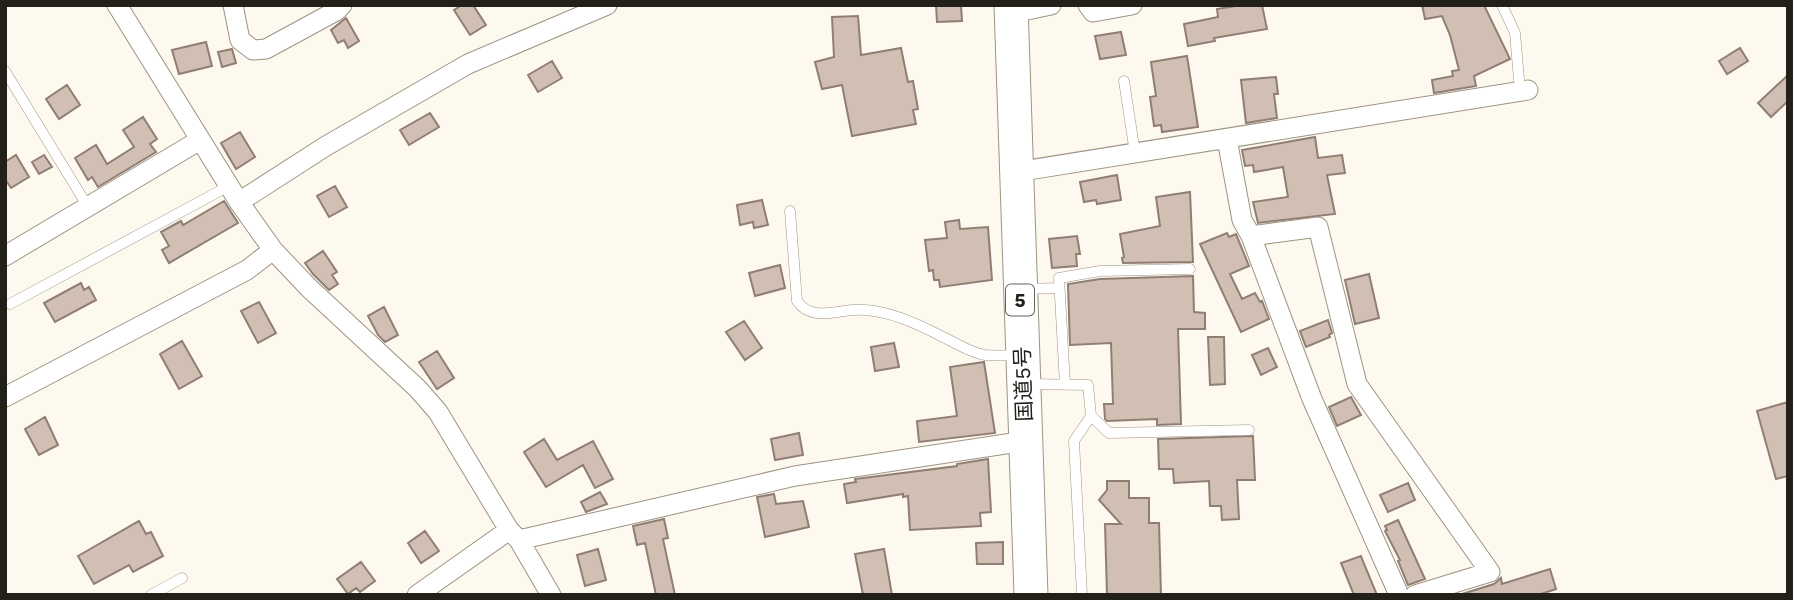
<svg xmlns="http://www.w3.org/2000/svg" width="1793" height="600" viewBox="0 0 1793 600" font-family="'Work Sans','Noto Sans JP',sans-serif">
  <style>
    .building { fill: #d2bfb4; stroke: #907e74; stroke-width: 2 }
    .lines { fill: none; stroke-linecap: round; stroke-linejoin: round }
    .service-casing { stroke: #9c9483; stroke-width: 11 }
    .minor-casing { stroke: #9c9483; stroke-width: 21 }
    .trunk-casing { stroke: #9c9483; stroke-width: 35 }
    .service { stroke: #fff; stroke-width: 10 }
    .minor { stroke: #fff; stroke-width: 19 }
    .trunk { stroke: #fff; stroke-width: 33 }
    .labels { text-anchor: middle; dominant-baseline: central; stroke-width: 5; stroke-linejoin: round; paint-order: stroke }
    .shield { fill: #fff; stroke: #65635e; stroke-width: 2 }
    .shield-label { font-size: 19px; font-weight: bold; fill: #232019 }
    .street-label { font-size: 21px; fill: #232019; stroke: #fff }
  </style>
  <rect width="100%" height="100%" fill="#fef9ee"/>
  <path class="building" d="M462,5H473L486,25L470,35L454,10Z
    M936,5H961L962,21L937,22Z
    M1242,5H1262L1267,29L1214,38L1215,41L1188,46L1184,24L1218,17L1217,9Z
    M1422,5H1484L1510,59L1474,76L1476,86L1434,93L1432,80L1453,76L1452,71L1459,70L1450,35L1442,16L1425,19Z
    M858,16L861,55L901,48L908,82L913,81L918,109L913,110L916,124L852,136L842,85L822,89L815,62L834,57L832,17Z
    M346,18L359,41L348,48L344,40L338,43L331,30Z
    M1121,32L1126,55L1100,59L1095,36Z
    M206,42L212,66L179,74L172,50Z
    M1740,48L1748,61L1727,74L1719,61Z
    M232,49L236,63L222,67L218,52Z
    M1187,56L1198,127L1162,132L1161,125L1154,126L1150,97L1156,96L1151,62Z
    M552,61L562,78L538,92L528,75Z
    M1788,75V101L1771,117L1758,103Z
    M1276,77L1278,94H1274L1277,118L1246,123L1241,80Z
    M67,85L80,105L59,119L46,99Z
    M430,113L439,127L409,145L400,130Z
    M143,117L157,139L150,144L156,152L98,187L92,177L88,180L75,158L96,145L107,164L134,147L123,130Z
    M240,132L255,157L236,169L221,143Z
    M1315,137L1318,158L1342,155L1345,173L1327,175L1335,214L1258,223L1253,202L1288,197L1283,167L1254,172L1253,165L1245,166L1242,150Z
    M16,155L29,177L11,188L5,179V162Z
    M44,155L52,167L39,174L32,162Z
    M1117,175L1121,200L1097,204L1096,200L1084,202L1080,182Z
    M335,186L347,207L329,217L317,196Z
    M1190,192L1193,262L1123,263L1122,258L1124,257L1120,234L1160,226L1156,197Z
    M762,200L768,225L754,228L753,222L740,225L737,205Z
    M224,201L238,223L169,263L162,250L169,246L161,232L181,221L183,225Z
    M959,220L960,229L988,227L992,280L940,287L939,280H934L933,270L929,271L925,240L947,238L945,222Z
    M1227,233L1229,237L1236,234L1249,266L1230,274L1242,299L1255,293L1260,302L1262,301L1269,319L1241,332L1200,244Z
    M1077,236L1080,254H1076L1077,266L1052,268L1049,239Z
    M323,251L337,272L332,275L338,284L329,290L313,274L305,263Z
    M780,265L785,288L755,296L749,273Z
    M1369,274L1379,318L1355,324L1345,280Z
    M1193,276L1194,312L1205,313V329H1178L1181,424L1157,425V419L1107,421L1105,419L1104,404H1113L1111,343L1070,345L1068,284L1100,279Z
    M81,283L84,290L89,287L96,300L55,322L44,303Z
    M259,302L276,333L258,343L241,311Z
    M384,307L398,335L385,342L378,335L368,316Z
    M1328,320L1332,333L1329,335L1330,337L1306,347L1300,331Z
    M744,321L762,348L745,360L726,332Z
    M1208,337H1224L1225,384L1210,385Z
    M182,341L202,376L179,389L160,354Z
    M894,343L899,367L875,371L871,347Z
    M1268,348L1277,367L1261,375L1252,355Z
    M437,351L454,378L437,389L419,362Z
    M984,362L995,433L919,442L917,421L957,416L950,367Z
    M1351,397L1361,415L1337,426L1329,407Z
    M1788,402V476L1776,479L1757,411Z
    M45,417L58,445L39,455L25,429Z
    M799,433L803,455L775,460L771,439Z
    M1253,436L1255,480H1237L1239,519L1222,520L1221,506H1210L1209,481L1174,483L1173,469H1159L1158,439Z
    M544,439L557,460L593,441L613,479L595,488L583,465L546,487L524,452Z
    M988,459L991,512L980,513L981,526L910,530L908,496L903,497V494L847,503L844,484L856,482L855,479L957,466V464Z
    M1107,481H1129V498H1149V523H1159L1161,595H1107L1105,524H1121L1099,500L1107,490Z
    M1408,483L1415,500L1388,512L1380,495Z
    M600,492L607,504L586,512L581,502Z
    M774,494L776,504L803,501L809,527L765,537L757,497Z
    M664,519L668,538L663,539L675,595H656L645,543L637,545L633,526Z
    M1398,520L1425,579L1408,585L1398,561L1400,560L1385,531L1387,530L1385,526Z
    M139,521L146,534L151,532L163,556L133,572L129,565L94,584L78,556Z
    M425,531L439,551L421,563L408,543Z
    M1003,542V564H977L976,543Z
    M598,549L606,580L585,586L577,555Z
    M884,549L892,595H863L855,554Z
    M1361,556L1362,559L1377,595H1354L1341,563Z
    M361,562L375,581L360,592L356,588L348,594L337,579Z
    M1550,569L1556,589L1538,595H1459L1494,584L1501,578L1502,584Z"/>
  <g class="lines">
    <g class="service-casing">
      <path id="service" d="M1502,5L1515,33L1520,91
        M5,71L88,207
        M1124,81L1135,153
        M790,211L797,301C810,320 832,312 852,310C883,307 918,324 945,338C958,344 971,353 985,355C996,356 1008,355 1018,355
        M1024,289L1059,288
        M10,304L229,186
        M1029,384L1088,385L1091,416L1109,433L1249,430
        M1065,385L1059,278L1100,271L1190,269
        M151,595L182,578
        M1082,595L1074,441L1091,416"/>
    </g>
    <g class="minor-casing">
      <path id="minor" d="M117,5L239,202L273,250L309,288L418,389L438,412L509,530L519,540L551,595
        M233,5L240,40L253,50L266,49L336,11L342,5
        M1088,5L1093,12L1132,5
        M1012,13L1051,5
        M1227,139L1242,220L1251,236L1312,399L1399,595
        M1016,172L1528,90
        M239,202L326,146L468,64L607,5
        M1251,236L1318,227L1357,384L1490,572L1415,595
        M5,256L200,140
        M5,397L247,270L273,250
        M519,540L795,476L1025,441
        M417,595L509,530"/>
    </g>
    <g class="trunk-casing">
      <path id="trunk" d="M1011,5L1031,595"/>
    </g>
    <use href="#service" class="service"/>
    <use href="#minor" class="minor"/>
    <use href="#trunk" class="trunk"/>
  </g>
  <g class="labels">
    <rect class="shield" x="1006" y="284.5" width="28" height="31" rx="5"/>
    <g class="shield-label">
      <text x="1020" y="300">5</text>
    </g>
    <g class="street-label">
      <text transform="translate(1023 384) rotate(-92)">国道5号</text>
    </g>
  </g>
  <rect width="1793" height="600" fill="none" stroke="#232019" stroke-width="14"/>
</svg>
